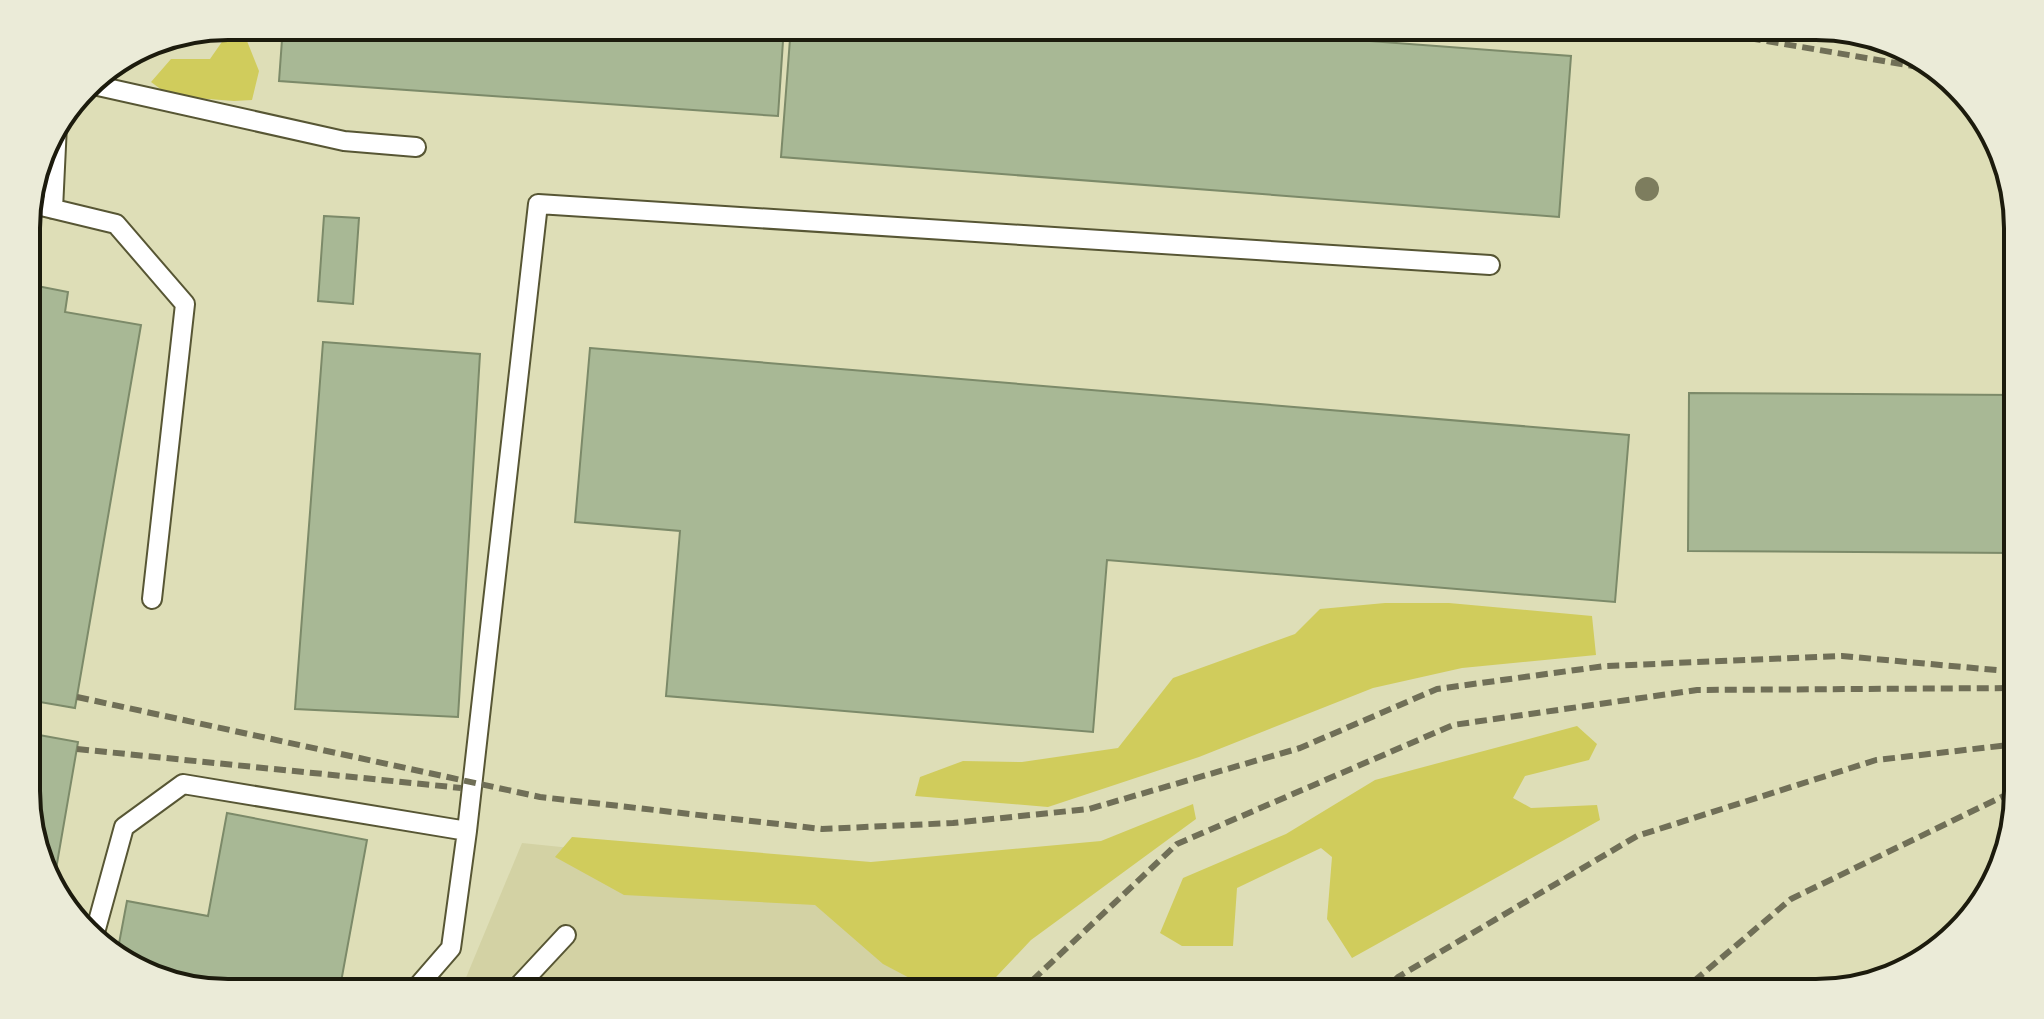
<svg xmlns="http://www.w3.org/2000/svg" width="2044" height="1019" viewBox="0 0 2044 1019" font-family="Montserrat,sans-serif">
  <style>
    .built { fill: #d3d2a4 }
    .green { fill: #d0cc5c }
    .building { fill: #a8b895; stroke: #7c8a69; stroke-width: 2 }
    .lines { fill: none; stroke-linecap: round; stroke-linejoin: round }
    .service-casing { stroke: #575634; stroke-width: 22 }
    .service { stroke: #fff; stroke-width: 18 }
    .rail { stroke: #706f57; stroke-width: 6; stroke-dasharray: 12 6; stroke-linecap: butt }
    .tree { fill: #7d7d5e }
    .rim { fill: none; stroke: #1c1b0d; stroke-width: 4 }
  </style>
  <rect width="100%" height="100%" fill="#dedeb7"/>
  <path class="built" d="M522,843L882,880L1008,993H452L465,980Z"/>
  <path class="green" d="M233,26H241L259,71L252,100L234,101L170,96L151,82L171,59H210Z
    M1385,603H1449L1592,616L1596,655L1462,668L1373,688L1199,757L1048,807L915,796L920,777L963,761L1022,762L1118,748L1173,678L1295,634L1320,609Z
    M1577,726L1597,744L1589,760L1525,776L1513,798L1531,808L1597,805L1600,820L1352,958L1327,919L1332,857L1321,848L1237,888L1233,946H1182L1160,933L1183,878L1286,834L1375,780Z
    M1193,804L1196,819L1031,940L981,993H938L883,964L815,905L624,895L555,857L572,837L871,862L1101,841Z"/>
  <path class="building" d="M283,26H784L778,116L279,81Z
    M791,26H1168L1571,56L1559,217L781,157Z
    M324,216L359,218L353,304L318,301Z
    M27,284L68,292L65,312L141,325L75,708L28,700Z
    M323,342L480,354L458,717L295,709Z
    M590,348L1629,435L1615,602L1107,560L1093,732L666,696L680,531L575,522Z
    M1689,393L2017,395V553L1688,551Z
    M28,733L78,742L54,881L28,818Z
    M227,813L367,840L339,993H228L139,972L117,954L127,901L208,916Z"/>
  <g class="lines">
    <g class="service-casing">
      <path id="service" d="M89,84L344,141L416,147
        M29,203L116,224L185,304L152,599
        M53,209L57,125
        M467,831L538,204L1490,265
        M94,936L124,827L183,784L467,831L451,948L412,993
        M512,993L566,935"/>
    </g>
    <use href="#service" class="service"/>
    <path class="rail" d="M1678,26L1931,69
      M77,697L540,797L822,829L953,823L1089,809L1300,748L1437,689L1605,666L1842,656L2018,672
      M77,749L461,788
      M1019,993L1177,844L1453,725L1697,690L2018,688
      M1382,993L1398,977L1637,836L1876,760L2018,744
      M1680,993L1791,899L2018,789"/>
  </g>
  <circle class="tree" cx="1647" cy="189" r="12"/>
  <path d="M0 0H2044V1019H0ZM228 40H1816A188 188 0 0 1 2004 228V791A188 188 0 0 1 1816 979H228A188 188 0 0 1 40 791V228A188 188 0 0 1 228 40Z" fill="#ebebd8" fill-rule="evenodd"/>
  <path class="rim" d="M228 40H1816A188 188 0 0 1 2004 228V791A188 188 0 0 1 1816 979H228A188 188 0 0 1 40 791V228A188 188 0 0 1 228 40Z"/>
</svg>
